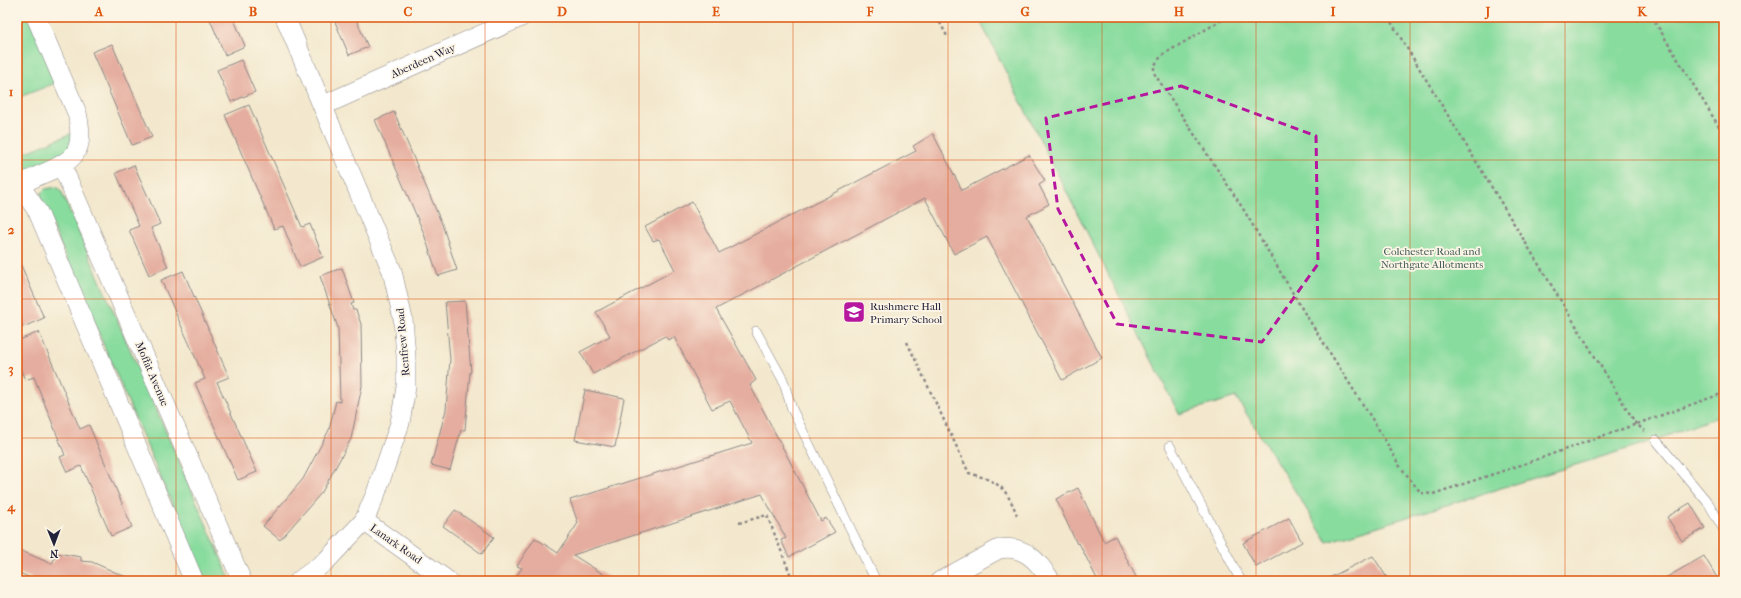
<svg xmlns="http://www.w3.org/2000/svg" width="1741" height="598" viewBox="0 0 1741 598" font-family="'IM FELL French Canon',serif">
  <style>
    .green { fill: #88dc9e; stroke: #557f6c }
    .building { fill: #e5ad9f }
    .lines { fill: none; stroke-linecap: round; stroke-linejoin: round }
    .lane-casing { stroke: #8a8584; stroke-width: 10 }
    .street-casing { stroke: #8a8584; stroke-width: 20 }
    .path { stroke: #8a8584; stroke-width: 2.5; stroke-dasharray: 3 3; stroke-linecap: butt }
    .lane { stroke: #fff; stroke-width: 9 }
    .street { stroke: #fff; stroke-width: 19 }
    .marked { fill: none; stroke: #b5179e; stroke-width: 3; stroke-dasharray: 8 5; stroke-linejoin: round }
    .grid { fill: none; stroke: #de560e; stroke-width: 1; stroke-opacity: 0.55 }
    .labels { text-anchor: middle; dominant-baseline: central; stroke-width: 3.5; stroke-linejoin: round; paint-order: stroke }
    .street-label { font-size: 11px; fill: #22223b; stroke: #fcf5e5 }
    .park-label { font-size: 11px; fill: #415a59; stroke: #fcf5e5 }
    .poi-label { font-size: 11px; fill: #22223b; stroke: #fcf5e5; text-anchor: start }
    .neatline { fill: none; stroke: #de560e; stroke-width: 1.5 }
    .grid-label { font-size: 13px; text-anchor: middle; font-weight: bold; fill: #de560e }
  </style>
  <rect width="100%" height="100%" fill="#fcf5e5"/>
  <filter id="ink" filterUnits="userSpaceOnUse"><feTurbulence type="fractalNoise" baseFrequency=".025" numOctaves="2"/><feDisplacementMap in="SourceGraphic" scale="8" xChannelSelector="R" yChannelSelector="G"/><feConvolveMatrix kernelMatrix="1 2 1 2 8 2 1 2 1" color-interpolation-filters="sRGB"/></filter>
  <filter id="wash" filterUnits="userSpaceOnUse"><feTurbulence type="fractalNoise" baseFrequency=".012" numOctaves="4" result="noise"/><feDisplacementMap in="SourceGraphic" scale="16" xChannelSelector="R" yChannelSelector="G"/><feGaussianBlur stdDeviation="0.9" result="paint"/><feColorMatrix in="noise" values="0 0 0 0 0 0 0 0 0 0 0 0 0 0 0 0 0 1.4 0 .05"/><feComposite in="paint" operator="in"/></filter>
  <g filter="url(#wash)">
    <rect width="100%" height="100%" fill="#f3e8cd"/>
    <path class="green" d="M17,17H29L58,82L17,98Z
      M978,17H1724V414L1656,440L1327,542L1236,397L1179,414Z
      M75,132C70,161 41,166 17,175V156Z
      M57,187L61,191L231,581H205L41,199V193L45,189Z"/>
    <g id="blocks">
      <path class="building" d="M209,17H233L245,46L225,55Z
        M333,17H355L368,47L349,55Z
        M112,44L152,137L132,145L92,52Z
        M241,60L255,92L231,102L217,70Z
        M249,105L302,227L310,224L323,257L300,267L283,226L274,229L225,115Z
        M394,112L442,224L457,270L438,276L423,231L375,120Z
        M933,134L962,190L1029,155L1045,181L1039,185L1049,204L1027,216L1102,358L1062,380L987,237L954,254L925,198L716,309L756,380L750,385L821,521L826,518L835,532L789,557L781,540L786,538L762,494L573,555L614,581H513L522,568L517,566L535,538L558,553L578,523L570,500L752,443L730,401L712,409L674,337L668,340L665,336L593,374L580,352L610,336L596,312L675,270L659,239L653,241L645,227L692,202L719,253L916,151L913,146Z
        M134,165L160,224L151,228L168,267L149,275L129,230L139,226L116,173Z
        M17,256L44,318L23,327L17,313Z
        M342,268L354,303L351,304L353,310H356L361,324L362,386L351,439L322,492L280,540L263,526L303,479L329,430L336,401L340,402L338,328L320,276Z
        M183,271L229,377L217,382L257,472L238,480L195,383L205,379L161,280Z
        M465,301L471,372H470L465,430H461L450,470L431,465L446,410L450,359L445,302Z
        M39,332L80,429L89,425L132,527L111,536L81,466L67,472L60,457L65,455L34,377L25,380L17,361V341Z
        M585,390L624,398L615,447L575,440Z
        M1078,488L1104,542L1115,536L1138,581H1098L1079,543L1077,544L1056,499Z
        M1690,503L1705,528L1682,541L1667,517Z
        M455,510L494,537L482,554L443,526Z
        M1289,518L1302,542L1256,567L1243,543Z
        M17,549L52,564L57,553L81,557V561L92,562L135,581H38L17,572Z
        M1373,556L1389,581H1323Z
        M1704,556L1719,581H1660Z"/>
    </g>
  </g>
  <g filter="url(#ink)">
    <use href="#blocks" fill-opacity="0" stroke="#8a8584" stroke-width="1"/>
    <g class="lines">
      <g class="lane-casing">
        <path id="lane" d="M756,331L783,380L792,409L876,581
          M1656,440L1709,504L1724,530
          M1170,446L1241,581"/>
      </g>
      <g class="street-casing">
        <path id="street" d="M285,17L392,271L403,319L406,356V387L400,423L376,493L364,521L326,561L299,581
          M324,105L521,17
          M62,166L242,581
          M17,184C24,184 33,178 40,175C74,161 86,153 77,113L36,17
          M19,184L38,212L194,581
          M364,521L448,581
          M940,581L999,549C1024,544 1039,562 1051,581"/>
      </g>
      <path class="path" d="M937,17L947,36
        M1227,17L1162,55L1154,66V73L1242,207L1304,312L1381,433L1399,465L1421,493L1433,494L1521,465L1724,393
        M1388,17L1636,424L1645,431
        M1652,17L1724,135
        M907,342L969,473C998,482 1005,485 1017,515
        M739,523L767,515L793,581"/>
      <use href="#lane" class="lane"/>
      <use href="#street" class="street"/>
    </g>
  </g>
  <path class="marked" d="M1181,86L1316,136L1318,264L1262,342L1117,324L1058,209L1046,118Z"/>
  <path class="grid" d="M176,17V581M331,17V581M485,17V581M639,17V581M793,17V581M948,17V581M1102,17V581M1256,17V581M1410,17V581M1565,17V581M17,160H1724M17,299H1724M17,438H1724"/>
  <defs>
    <g id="school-square" transform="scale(1.15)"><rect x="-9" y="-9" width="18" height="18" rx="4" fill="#b5179e" stroke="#fcf5e5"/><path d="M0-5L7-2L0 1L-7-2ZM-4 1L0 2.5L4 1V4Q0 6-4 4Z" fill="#fff"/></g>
  </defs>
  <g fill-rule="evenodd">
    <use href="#school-square" x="854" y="312"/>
  </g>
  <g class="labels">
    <g class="street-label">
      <text transform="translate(423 61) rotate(-24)">Aberdeen Way</text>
      <text transform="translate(403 342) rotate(-95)">Renfrew Road</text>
      <text transform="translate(152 374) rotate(67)">Moffat Avenue</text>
      <text transform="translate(396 544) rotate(35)">Lanark Road</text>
    </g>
    <g class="park-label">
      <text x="1432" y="251">Colchester Road and<tspan x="1432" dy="13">Northgate Allotments</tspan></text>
    </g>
    <g class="poi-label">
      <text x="870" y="306">Rushmere Hall<tspan x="870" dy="13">Primary School</tspan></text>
    </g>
  </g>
  <rect width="1741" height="598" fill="none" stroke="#fcf5e5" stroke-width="44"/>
  <g transform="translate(54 544) rotate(179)" stroke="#fcf5e5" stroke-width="3" paint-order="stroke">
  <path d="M0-3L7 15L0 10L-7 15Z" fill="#22223b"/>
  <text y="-6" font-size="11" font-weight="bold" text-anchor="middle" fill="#22223b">N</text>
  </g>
  <rect x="22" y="22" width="1697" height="554" class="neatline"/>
  <g class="grid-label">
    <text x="99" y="16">A</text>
    <text x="253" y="16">B</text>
    <text x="408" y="16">C</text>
    <text x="562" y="16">D</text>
    <text x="716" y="16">E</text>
    <text x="870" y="16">F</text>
    <text x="1025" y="16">G</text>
    <text x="1179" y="16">H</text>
    <text x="1333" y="16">I</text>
    <text x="1488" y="16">J</text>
    <text x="1642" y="16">K</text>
    <text x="11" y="96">1</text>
    <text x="11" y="234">2</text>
    <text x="11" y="373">3</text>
    <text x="11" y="511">4</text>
  </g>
</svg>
